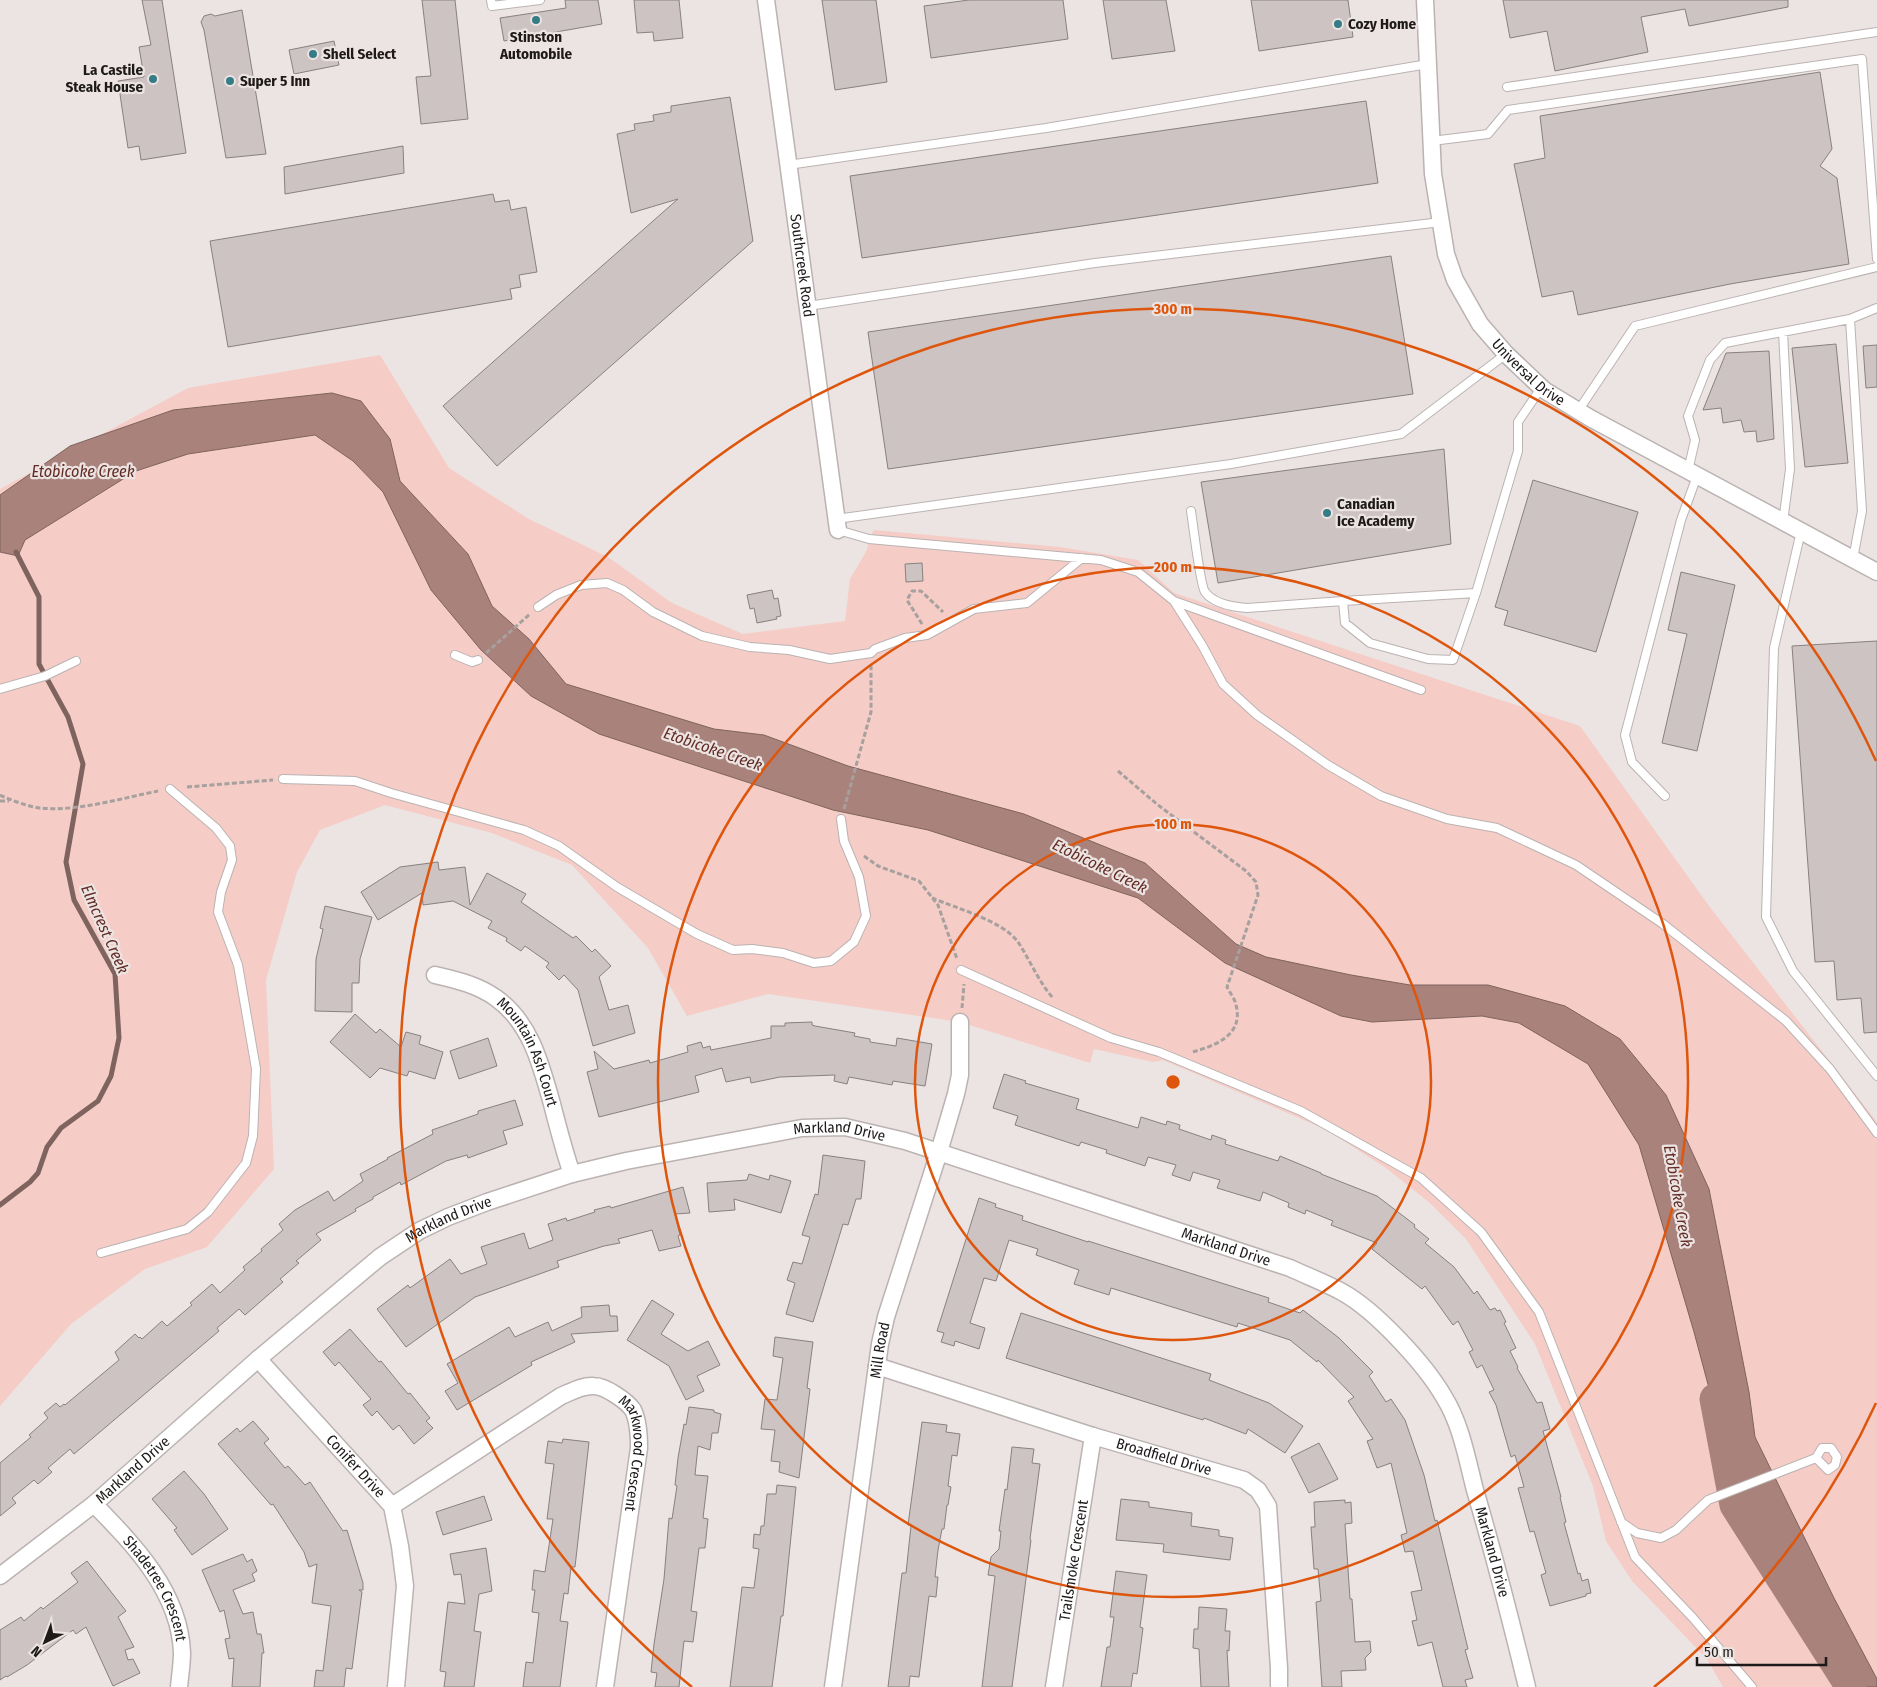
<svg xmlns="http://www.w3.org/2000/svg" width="1877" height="1687" viewBox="0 0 1877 1687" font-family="'Fira Sans Condensed',sans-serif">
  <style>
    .green { fill: #f5ccc6 }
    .water { fill: #a9827b; stroke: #7f635e }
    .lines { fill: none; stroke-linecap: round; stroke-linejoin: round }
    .stream { stroke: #7f635e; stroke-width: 5 }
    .river { stroke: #a9827b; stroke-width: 31 }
    .building { fill: #ccc3c2; stroke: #88817f }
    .lane-casing { stroke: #bbb3b2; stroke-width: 10 }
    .street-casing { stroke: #bbb3b2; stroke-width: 19 }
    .path { stroke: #a6a09e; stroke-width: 3; stroke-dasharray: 5 2.5; stroke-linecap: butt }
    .lane { stroke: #fff; stroke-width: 8 }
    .street { stroke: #fff; stroke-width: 16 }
    .ring { fill: none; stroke: #de560d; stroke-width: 2.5 }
    .poi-dot { fill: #357c86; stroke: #ece4e2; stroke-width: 2 }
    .labels { text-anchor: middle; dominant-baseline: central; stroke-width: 4.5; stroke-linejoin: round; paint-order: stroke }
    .poi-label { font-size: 15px; font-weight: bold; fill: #1d1a19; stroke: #ece4e2; text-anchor: start }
    .street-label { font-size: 15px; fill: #1d1a19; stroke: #ece4e2 }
    .water-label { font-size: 16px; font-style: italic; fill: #622c25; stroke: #ece4e2 }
    .centre { fill: #de560d; stroke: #ece4e2; stroke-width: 2.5 }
    .ring-label { font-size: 15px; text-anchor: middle; font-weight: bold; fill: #de560d; stroke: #ece4e2; stroke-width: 4.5; stroke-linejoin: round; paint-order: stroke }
  </style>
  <rect width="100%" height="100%" fill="#ece4e2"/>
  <path class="green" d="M380,355L449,468L529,519L608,557L672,603L743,634L845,621L850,579L867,550L869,539L874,530L1060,547L1138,560L1174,593L1580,726L1709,906L1877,1122V1687H1723L1707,1659L1632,1581L1606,1541L1593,1486L1535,1344L1466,1239L1430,1203L1386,1168L1325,1129L1163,1060L1153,1062L1094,1049L1090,1063L960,1022L768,994L687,1016L648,948L572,865L492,833L385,805L320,830L297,872L266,980L274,1169L207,1247L145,1269L71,1324L0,1406V489L188,388Z"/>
  <path class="water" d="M332,393L361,401L390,439L400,481L468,554L492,606L529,639L566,684L714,729L764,735L848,766L1024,814L1145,863L1236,944L1266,957L1351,975L1410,985H1488L1565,1006L1620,1039L1666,1095L1709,1189L1749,1392L1755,1437L1834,1598L1877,1679V1687H1852L1845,1673L1808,1622L1773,1570L1736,1489L1694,1332L1639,1145L1588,1064L1519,1023L1482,1016L1372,1022L1341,1016L1225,963L1138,898L928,830L833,810L599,734L531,696L481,650L431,590L383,492L353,461L315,435L188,454L136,471L25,540L18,556L0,552V495L70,446L173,410Z"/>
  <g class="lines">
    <path class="stream" d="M0,1205L30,1182L38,1173L47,1147L61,1128L98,1101L111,1076L119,1038L115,974L74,900L66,862L83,764L68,717L39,664V597L16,552"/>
    <path class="river" d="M1715,1399L1735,1505L1851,1687"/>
  </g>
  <path class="building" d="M142,0H162L186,153L141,160L139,146L128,148L118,81L144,77L139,47L151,45Z
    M422,0H455L468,119L421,124L416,77L431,76Z
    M565,0H598L602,24L504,41L500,18L566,8Z
    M634,0H679L683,38L654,41L653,32L637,33Z
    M822,0H876L887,82L835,90Z
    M969,0H1063L1068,39L931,58L924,6Z
    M1103,0H1166L1175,51L1112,59Z
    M1251,0H1348L1353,37L1259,51Z
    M1503,0H1788V7L1689,26L1685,9L1641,17L1648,52L1555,71L1547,31L1510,38Z
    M242,10L266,154L226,158L204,30L201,22L204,16L211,14L215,16Z
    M334,41L339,65L294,74L289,50Z
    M1820,72L1832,149L1820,166L1837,178L1849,264L1730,284L1578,315L1573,291L1542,297L1514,164L1545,158L1540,116Z
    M730,97L753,241L497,466L443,406L678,199L631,213L617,134L635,130L634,124L654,121L653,115L671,112V106Z
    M1366,101L1378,183L862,258L850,176Z
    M403,146L404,173L285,194L284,167Z
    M493,194L495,202L509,200L511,210L526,207L537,272L519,275L521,287L510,289L512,299L228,347L210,241Z
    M1391,256L1413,394L888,469L868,332Z
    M1836,344L1848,463L1805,467L1792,348Z
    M1877,345V387L1866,388L1863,346Z
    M1769,351L1774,439L1757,442L1756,431L1744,432L1741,420L1723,423L1721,408L1703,410L1726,353Z
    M1444,449L1451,544L1218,583L1201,482Z
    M1533,480L1638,512L1596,652L1504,625L1508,611L1495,607Z
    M922,563L923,581L906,582L905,564Z
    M1681,572L1735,585L1697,751L1662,743L1687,634L1668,630Z
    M772,590L774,599L778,598L781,616L776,617L777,619L757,623L754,608L750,609L747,595Z
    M1877,641V1032L1864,1033L1861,998L1837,1000L1834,961L1815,962L1792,646Z
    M438,862L439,870L465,867L470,905L487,873L526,894L521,902L573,938L576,936L592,952L595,949L611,966L599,977L609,1010L628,1005L635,1033L593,1046L578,990L564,975L559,980L546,967L549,963L525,946L521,951L506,941L507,938L488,928L492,921L453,901L423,905L422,893L378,920L361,892L400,867Z
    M325,906L372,917L360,959L359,983H352V1012L315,1011L316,959L323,929L320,928Z
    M355,1014L376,1033L380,1029L401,1047L406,1032L421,1036L419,1044L443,1052L435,1079L409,1071L407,1076L380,1068L370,1078L330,1042Z
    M812,1022V1025L815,1026L855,1033L854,1036L870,1039V1042L896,1046L897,1038L932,1044L925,1086L893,1081L892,1085L849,1077L847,1084L834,1081L835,1075L780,1077L751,1083L750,1077L726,1082L722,1068L695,1076L699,1092L599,1117L587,1072L598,1069L594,1051L614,1069L649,1060L650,1063L688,1052L687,1046L701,1042L703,1048L710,1046L711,1050L771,1038V1026H785V1023Z
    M488,1038L497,1066L459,1079L450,1051Z
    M1004,1074L1026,1081L1025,1083L1079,1099L1076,1109L1138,1128L1141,1117L1166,1125L1167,1121L1180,1125L1179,1129L1211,1140L1212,1135L1226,1140L1225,1144L1278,1161L1280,1156L1321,1173V1174L1377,1196L1415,1225L1414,1227L1429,1239L1425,1243L1454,1267L1474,1294L1477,1291L1490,1310L1495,1308L1497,1311L1500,1310L1506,1322L1504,1323L1516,1348L1510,1351L1518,1367L1517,1368L1537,1403L1542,1402L1550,1429L1543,1431L1561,1497H1560L1566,1522L1564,1523L1578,1574L1580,1573L1582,1581L1588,1579L1591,1593L1586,1594V1596L1550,1606L1541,1575L1546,1573L1534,1531L1530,1532L1518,1488L1524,1487L1515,1455L1511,1457L1496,1405L1489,1392L1494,1390L1482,1365L1477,1368L1469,1352L1473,1350L1458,1321L1453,1325L1425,1286L1422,1289L1372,1249L1377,1243L1331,1225L1333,1221L1306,1210L1305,1214L1288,1207L1289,1203L1263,1192L1260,1201L1217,1188L1220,1180L1193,1172L1190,1181L1172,1175L1176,1165L1148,1157L1145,1166L1106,1153L1107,1150L1081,1142L1079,1146L1015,1125L1018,1116L993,1108Z
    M515,1100L523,1125L503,1131L507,1144L468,1158L467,1155L446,1161L401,1185L400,1182L373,1197V1199L355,1209L356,1211L316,1234L321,1240L296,1261L299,1263L280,1279L283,1282L245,1315L239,1309L217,1328L219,1331L74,1454L70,1449L48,1468L52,1472L38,1484L34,1480L12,1498L16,1503L0,1516V1463L31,1437L29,1435L48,1418L44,1413L56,1403L60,1407L64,1404L65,1405L119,1360L115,1352L135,1334L139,1338L140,1337L142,1339L162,1321L167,1326L192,1305L190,1303L212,1284L220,1293L245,1270L243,1267L262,1251L261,1249L283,1230L279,1224L295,1210L328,1191L334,1201L363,1181L360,1174L388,1159L387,1158L433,1134L432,1130L478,1114V1111Z
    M823,1155L865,1161L861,1199H856L848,1225L843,1224L813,1322L786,1314L795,1283L787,1280L793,1262L802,1264L810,1237L802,1235L815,1194L818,1195Z
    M749,1174L769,1180L770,1175L791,1181L781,1213L734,1199L735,1210L709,1212L707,1183L747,1180Z
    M683,1187L690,1213L675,1214L680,1235L678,1236L681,1246L659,1251L652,1230L618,1239L620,1243L604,1246L557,1261L559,1267L475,1297L406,1347L377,1309L408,1285L410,1288L450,1259L461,1274L487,1264L481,1247L524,1233L529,1249L553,1240L548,1224L566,1218L567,1221L595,1212L594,1210L610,1206L611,1208Z
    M979,1198L996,1204L995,1207L1023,1216L1022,1220L1088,1242V1241L1269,1298L1268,1302L1300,1313L1303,1310L1339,1338L1373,1372L1369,1376L1386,1402L1391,1399L1405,1420L1424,1475L1435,1521L1437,1520L1468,1649L1465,1650L1473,1678L1465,1680L1467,1687H1443L1432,1642L1418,1646L1412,1621L1417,1620L1411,1592L1422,1590L1413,1551L1405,1552L1401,1535L1407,1533L1391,1463L1377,1468L1367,1441L1373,1439L1348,1401L1354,1397L1318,1360L1317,1362L1290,1340L1238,1323L1237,1327L1111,1288L1109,1295L1074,1284L1079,1270L1036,1255L1038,1249L1009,1240L996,1281L984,1278L970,1323L985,1328L979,1349L955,1341L954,1346L941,1342L944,1333L937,1331Z
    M652,1300L674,1314L661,1334L688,1351L708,1341L720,1365L697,1376L704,1391L686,1400L669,1366L627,1340Z
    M609,1305L610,1316H617L618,1331L571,1334L575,1342L531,1362L532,1365L457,1410L445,1391L458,1383L447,1364L509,1327L515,1337L548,1322L552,1331L582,1317L581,1307Z
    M1021,1313L1211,1374L1209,1380L1269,1403L1303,1426L1285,1453L1248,1429L1246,1434L1204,1418L1203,1420L1006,1358Z
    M350,1329L379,1362L381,1361L408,1394L410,1393L430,1418L426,1421L433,1428L414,1444L399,1425L393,1430L377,1411L372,1416L363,1405L371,1399L339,1362L335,1366L323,1352Z
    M775,1337L813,1342L807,1388L810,1389L799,1478L779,1472L780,1462L771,1461L775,1430L761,1429L765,1399L777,1400L783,1358L773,1356Z
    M689,1407L714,1410V1412L721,1414L718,1433H712L710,1450L698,1446L695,1475L708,1476L703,1518L708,1519L705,1548H699L691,1611L697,1612L693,1642L684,1641L679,1687H655L657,1673L651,1672L654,1644L664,1579L669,1518L672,1519L677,1486L675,1485L678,1458L684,1424L686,1425Z
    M253,1421L269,1439L264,1443L285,1468L288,1466L305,1485L310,1482L343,1531L347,1530L363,1583V1590H359L362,1592L352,1669L346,1668L344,1687H314L316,1670L323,1671L331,1606L312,1603L317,1564L309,1567L304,1552L273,1504L271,1505L218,1444L237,1428L240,1432Z
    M922,1422L947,1425L946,1432L960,1434L957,1456L952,1455L948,1486L951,1487L948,1505H947L944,1529H942L938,1550L935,1577H938L936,1597L929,1596L919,1677L910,1676L909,1687H888L902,1573H906L911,1526L908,1525Z
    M563,1439L589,1442L575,1567H571L568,1594L564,1593L560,1621L568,1622L560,1687H523L526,1662L533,1663L539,1613L532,1612L535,1590H532L534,1570L545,1572L553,1519H547L554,1464L545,1463L548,1441L562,1443Z
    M1319,1443L1338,1479L1309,1493L1291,1457Z
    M1012,1447L1034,1449L1032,1463L1040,1464L1030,1539L1031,1540L1012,1687H982L995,1576L988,1575L991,1557L999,1549L1001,1531H999L1005,1489L1007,1490Z
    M184,1471L204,1494L228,1529L192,1555L174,1530L177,1528L152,1499Z
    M777,1485L796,1487L783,1616H781L772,1687H730L742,1587L754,1588L759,1549L753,1548L754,1534L760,1535L761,1526H764L767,1494H776Z
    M484,1496L492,1520L443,1535L436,1512Z
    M1121,1499L1149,1502V1507L1192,1513L1191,1526L1219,1530V1536L1233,1538L1230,1560L1163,1552L1164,1544L1116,1540Z
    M1345,1500V1503L1351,1502L1352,1523L1345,1524L1350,1599H1352L1355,1642L1370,1641L1371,1652L1365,1658L1366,1670L1341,1671L1342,1687H1322L1316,1602L1321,1601L1318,1569H1314L1311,1527H1315L1314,1502Z
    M486,1548L492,1591L479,1594L474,1631L481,1632L474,1687H444L446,1672L440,1671L448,1602L465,1604L461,1574L454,1575L450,1554Z
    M243,1554L247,1562L252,1559L257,1571L252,1574L255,1581L233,1590L243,1614L253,1612L257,1634H261L264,1653H262L260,1687H232L234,1658L229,1659L225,1639L230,1638L224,1610L220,1612L202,1570Z
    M87,1561L126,1611L118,1617L134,1647L125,1650L128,1660L133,1659L140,1673L113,1686L86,1627L76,1634L73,1630L27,1665L7,1677L6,1676L0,1680V1630L21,1617L24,1621L41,1607L43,1609L78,1582L71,1573Z
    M1116,1571L1147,1575L1140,1627L1143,1628L1137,1674L1133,1673L1131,1687H1101L1107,1647H1110L1114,1617H1110Z
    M1199,1607L1227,1609L1225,1631H1230L1229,1651L1227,1650L1229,1687H1201L1199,1649L1193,1648L1194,1629H1198Z"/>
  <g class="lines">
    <g class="lane-casing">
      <path id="lane" d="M491,0L492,6L540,0
        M1507,87L1877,32
        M1432,141L1488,134L1508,110L1862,59L1877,259
        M788,165L1046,128L1428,64
        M808,306L1095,263L1441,222
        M1850,319L1877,308
        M1783,332L1790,469L1783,522
        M1578,411L1635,326L1877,267
        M1688,471L1695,440L1688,416L1710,360L1725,343L1850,319L1862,511L1853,559
        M1191,511C1193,523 1200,585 1205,592C1214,604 1233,607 1247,608L1343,601
        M836,519L1231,464L1401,434L1506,354
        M838,530L869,539L1101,560L1138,572L1174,601L1421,690
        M1801,531L1774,648L1766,917L1793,971L1877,1076
        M1476,593L1343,601L1345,623L1370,643L1428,659L1453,660L1476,593L1518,451V422L1541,388
        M1174,601L1202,645L1223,684L1257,715L1328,765L1381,796L1447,819L1497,828L1576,865L1663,924L1786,1021L1830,1069L1877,1133
        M538,607L556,595L581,585L607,583L623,590L653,612L702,636L750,647L789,650L830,659L871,653L875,649L905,638L927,635L974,609L1027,603L1082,558
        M455,655L472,662L478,660
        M0,689L45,676L76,661
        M283,779L355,781L391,793L524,830L559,846L617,887L697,934L733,950L752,949L783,953L814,963L831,961L854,942L866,916L859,877L844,841L841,819
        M1665,796L1632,762L1625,735L1681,520L1697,476
        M961,970L1111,1038L1159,1052L1301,1111L1421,1178L1481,1232L1539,1312L1635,1557L1693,1618L1752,1687
        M101,1253L187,1229L208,1212L246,1163L253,1136L256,1069L238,965L218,912L221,892L232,860L230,846L216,828L170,789
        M1621,1522L1637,1533L1661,1538L1676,1530L1708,1500L1816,1458L1828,1470L1835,1465L1837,1457L1831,1448H1822L1816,1458"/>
    </g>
    <g class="street-casing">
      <g id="street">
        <path id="s1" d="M766,0L838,530"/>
        <path id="s2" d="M1425,0L1433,174L1446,254L1455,280L1480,324L1506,354L1544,390L1590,418L1877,572"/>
        <path id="s3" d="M435,975C457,980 478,985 496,998C531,1023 541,1065 552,1104C558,1127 564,1151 572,1174"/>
        <path id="s4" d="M258,1359L392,1506L400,1546L405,1586L396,1687"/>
        <path id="s5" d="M877,1366L1093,1436L1244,1480L1258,1490L1268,1506L1279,1668V1687"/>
        <path id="s6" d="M94,1504C134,1545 180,1592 182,1653C182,1664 180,1676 179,1687"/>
        <path id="s7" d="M392,1506L561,1396C571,1392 582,1385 594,1386C605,1386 627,1401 633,1410C638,1420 639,1437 639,1448L605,1687"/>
        <path id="s8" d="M0,1576L94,1504L258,1359L380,1257L419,1231L448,1217L487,1202L572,1174L626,1161L802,1128L845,1127L905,1141L1290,1268C1307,1276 1326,1283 1342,1292C1375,1310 1425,1364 1444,1397C1461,1424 1467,1459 1475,1490C1494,1555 1511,1621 1527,1687"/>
        <path id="s9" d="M833,1687L880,1344L886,1317L939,1152L956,1094L960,1075V1022"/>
        <path id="s10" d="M1054,1687L1093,1436"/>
      </g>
    </g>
    <path class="path" d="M922,624L907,600L912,591H921L943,612
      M486,653L530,614
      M1118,771L1158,805L1246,871L1256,882L1258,895L1227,987C1230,993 1235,999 1236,1005C1244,1035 1215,1046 1192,1052
      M187,787L273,780
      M0,795C13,801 27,806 40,808C76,812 123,798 158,791
      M0,801H9
      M844,809L871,712V664
      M864,856L878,866L919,881L938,905L957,959
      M932,898C956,908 1003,921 1018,942C1030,960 1038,981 1053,998
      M962,1008L964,984"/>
    <use href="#lane" class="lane"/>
    <use href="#street" class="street"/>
  </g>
  <g class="ring">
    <circle cx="1173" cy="1082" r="258"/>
    <circle cx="1173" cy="1082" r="515"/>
    <path d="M1876 1403A773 773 0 0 1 1654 1687M692 1687A773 773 0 1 1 1876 761"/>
  </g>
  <g class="poi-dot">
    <circle cx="536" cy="20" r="5"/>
    <circle cx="1338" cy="24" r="5"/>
    <circle cx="313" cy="54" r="5"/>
    <circle cx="153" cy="79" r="5"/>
    <circle cx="230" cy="81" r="5"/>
    <circle cx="1327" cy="513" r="5"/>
  </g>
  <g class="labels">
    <g class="poi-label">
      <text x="1348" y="24">Cozy Home</text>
      <text x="536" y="37" text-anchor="middle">Stinston<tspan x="536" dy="17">Automobile</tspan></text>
      <text x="323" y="54">Shell Select</text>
      <text x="143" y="70" text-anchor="end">La Castile<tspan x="143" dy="17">Steak House</tspan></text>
      <text x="240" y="81">Super 5 Inn</text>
      <text x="1337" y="504">Canadian<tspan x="1337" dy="17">Ice Academy</tspan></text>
    </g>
    <g class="street-label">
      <text stroke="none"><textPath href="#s1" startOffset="268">Southcreek Road</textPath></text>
      <text stroke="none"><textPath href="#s2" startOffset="402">Universal Drive</textPath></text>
      <text stroke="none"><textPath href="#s3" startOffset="130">Mountain Ash Court</textPath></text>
      <text stroke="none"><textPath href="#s8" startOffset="979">Markland Drive</textPath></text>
      <text stroke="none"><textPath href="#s8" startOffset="575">Markland Drive</textPath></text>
      <text stroke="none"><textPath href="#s8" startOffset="1384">Markland Drive</textPath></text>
      <text stroke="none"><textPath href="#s9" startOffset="340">Mill Road</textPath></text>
      <text stroke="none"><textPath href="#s7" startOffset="326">Markwood Crescent</textPath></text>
      <text stroke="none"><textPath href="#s5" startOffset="301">Broadfield Drive</textPath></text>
      <text stroke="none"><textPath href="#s4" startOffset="145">Conifer Drive</textPath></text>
      <text stroke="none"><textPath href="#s8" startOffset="170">Markland Drive</textPath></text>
      <text stroke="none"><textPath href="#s8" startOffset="1819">Markland Drive</textPath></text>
      <text stroke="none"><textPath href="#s10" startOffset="128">Trailsmoke Crescent</textPath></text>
      <text stroke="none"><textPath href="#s6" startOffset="106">Shadetree Crescent</textPath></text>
    </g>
    <g class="water-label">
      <text x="83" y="471">Etobicoke Creek</text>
      <text transform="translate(713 749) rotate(19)">Etobicoke Creek</text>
      <text transform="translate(1100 866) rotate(26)">Etobicoke Creek</text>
      <text transform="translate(105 929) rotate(66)">Elmcrest Creek</text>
      <text transform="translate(1678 1196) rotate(80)">Etobicoke Creek</text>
    </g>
  </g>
  <circle cx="1173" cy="1082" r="8" class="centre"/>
  <g class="ring-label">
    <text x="1173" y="314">300 m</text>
    <text x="1173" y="572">200 m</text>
    <text x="1173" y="829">100 m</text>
  </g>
  <g transform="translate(45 1642) rotate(222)" stroke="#ece4e2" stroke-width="4" paint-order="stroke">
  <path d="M0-4L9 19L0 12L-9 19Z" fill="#1d1a19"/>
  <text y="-8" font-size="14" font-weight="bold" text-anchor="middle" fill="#1d1a19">N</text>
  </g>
  <path d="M1697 1657v8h129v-8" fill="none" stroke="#1d1a19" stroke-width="2.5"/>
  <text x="1704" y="1657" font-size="15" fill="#1d1a19" stroke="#ece4e2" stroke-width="4" paint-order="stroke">50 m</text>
</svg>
